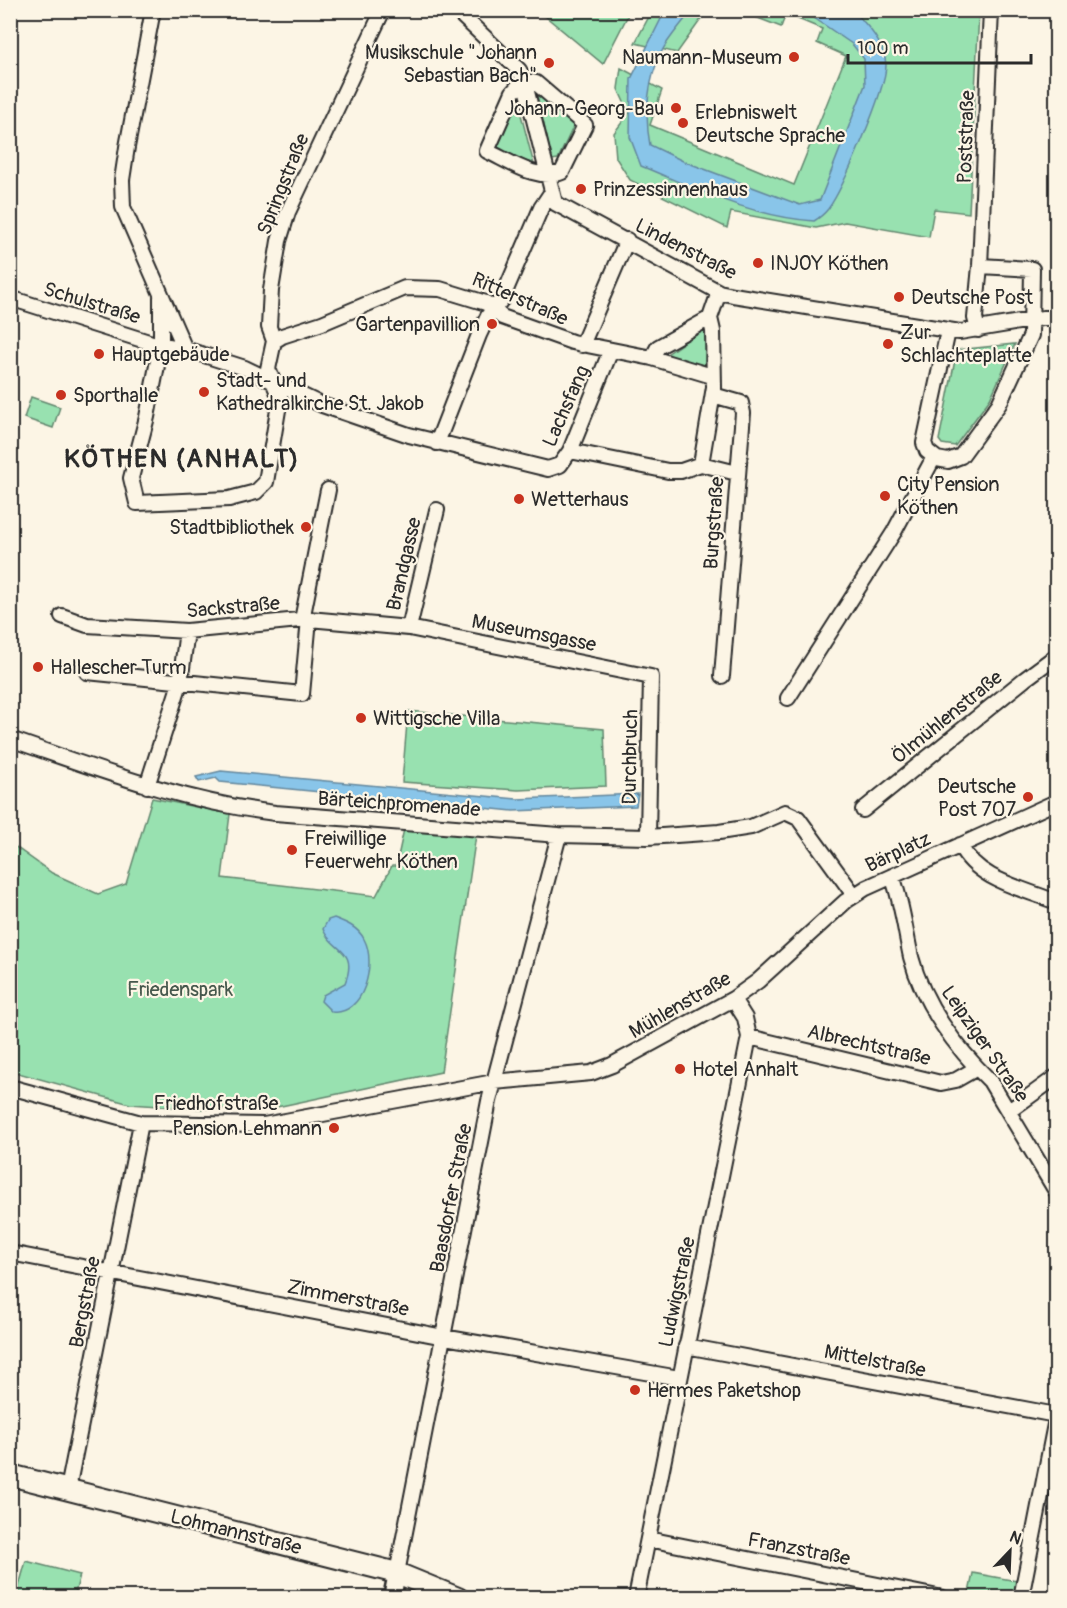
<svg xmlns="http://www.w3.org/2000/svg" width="1067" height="1608" viewBox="0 0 1067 1608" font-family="Pangolin,sans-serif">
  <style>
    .green { fill: #98e1b0; stroke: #62866e; stroke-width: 1.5 }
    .water { fill: #89c5e9; stroke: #63879d; stroke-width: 1.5 }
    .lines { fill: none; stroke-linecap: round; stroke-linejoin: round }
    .minor-casing { stroke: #2b2b2b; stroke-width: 18 }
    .tertiary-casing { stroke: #2b2b2b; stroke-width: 21 }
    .secondary-casing { stroke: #2b2b2b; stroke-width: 24 }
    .minor { stroke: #fcf5e5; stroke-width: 14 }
    .tertiary { stroke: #fcf5e5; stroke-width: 16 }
    .secondary { stroke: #fcf5e5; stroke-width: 20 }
    .poi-dot { fill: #c8321e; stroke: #fcf5e5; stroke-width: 2 }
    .labels { text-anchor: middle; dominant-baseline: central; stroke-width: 4.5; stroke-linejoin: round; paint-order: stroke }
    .poi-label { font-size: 20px; fill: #2b2b2b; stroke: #fcf5e5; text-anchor: start }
    .street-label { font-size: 20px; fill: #2b2b2b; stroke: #fcf5e5 }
    .park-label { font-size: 20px; fill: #46584c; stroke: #fcf5e5 }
    .district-label { font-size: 26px; font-weight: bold; letter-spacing: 1.5px; fill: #2b2b2b; stroke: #fcf5e5 }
  </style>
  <rect width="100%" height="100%" fill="#fcf5e5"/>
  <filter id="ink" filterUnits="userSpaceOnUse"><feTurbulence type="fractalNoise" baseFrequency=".0167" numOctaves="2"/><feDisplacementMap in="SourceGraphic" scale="12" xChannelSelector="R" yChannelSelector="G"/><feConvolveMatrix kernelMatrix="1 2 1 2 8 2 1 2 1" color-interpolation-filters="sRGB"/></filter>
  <g filter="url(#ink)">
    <path class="green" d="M539,11H630L603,64Z
      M652,11H707L677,53L635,43Z
      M740,11H979L969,213L934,209L929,237L845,222L816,228L731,212L727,228L630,180L616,158L614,133L629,113L618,89L621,68L662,90L650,125L794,185L846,56L817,43L822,29L786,14L781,27Z
      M536,91L576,121L558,159L552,160Z
      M516,95L534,165L494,147Z
      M709,325L704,368L667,354Z
      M1015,344L990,399L955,446L942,444L939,440L957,350Z
      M31,397L60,407L53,428L24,418Z
      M408,711L604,729L606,786L518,790L402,782Z
      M152,798L230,814L222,878L376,896L392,866H396L404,829L476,835L441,1072L272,1108L204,1109L130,1104L11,1071L10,843L52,873L98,894L126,884Z
      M26,1561L80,1575L74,1597H35L17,1593Z
      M973,1573L1017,1581L1014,1597L969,1593Z"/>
    <path class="water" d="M665,11H691C682,24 668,38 661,53C648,80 644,115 650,145L683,161L800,205L820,200L865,85L864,59L852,44L804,11H854C867,25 885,44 886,65C886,89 843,189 828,209C824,214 819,218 814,221C752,217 697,189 641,166L630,137L631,79Z
      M221,771L517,799L638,794L636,806L513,811L220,782L216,778L199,782L196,777Z
      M334,918C345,922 358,927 364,939C377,963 364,1016 332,1012L321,1001L323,995L345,983C359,948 331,951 323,929L328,920Z"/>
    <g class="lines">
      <g class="minor-casing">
        <path id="minor" d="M153,10L127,147L122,180L123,207L185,349
          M456,10L519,70L524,80L555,203L719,292L733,295L960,332L1043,318H1056
          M524,80L536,83L585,125L562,172C538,182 509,161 487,151L513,92Z
          M161,297V345L147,417L131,478L137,503L229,499L256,492L266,482L280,398L268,369L274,341L269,327L271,290L279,241L288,212L383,10
          M10,298L152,343L185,349L245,368L322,405L409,435L548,469L560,465L570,451L611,350
          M978,330L975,318L980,266L991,10
          M948,331L924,443L927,451L937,459L948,461L961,456L999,404L1031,335L1032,269L980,266
          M274,341L282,336L322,323L405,288L440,289L486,303L502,317L572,342L652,358L712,376
          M582,345L627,240
          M652,358L658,347L710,318
          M713,395L741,403L743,413L722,676
          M437,443L479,335L488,316L502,299L541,208L551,193
          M570,451L668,471H681L701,464L737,473
          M701,464L714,387L713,331L710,318L719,292
          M62,616L87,625L187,631L309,619L409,628L651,677L648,837
          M302,620L328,490
          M409,628L437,510
          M87,672L302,694L309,619
          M788,698L894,532L934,457
          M10,739C98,769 183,802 275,813L559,835L648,837L719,832L751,827L785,812L798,818L854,895
          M147,786L180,683L187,631
          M863,810L1025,679L1056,656
          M960,845C977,880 1022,888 1056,902
          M892,876C902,902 905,930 911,957C923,1004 956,1048 990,1081L1056,1191
          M749,1037L941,1083L956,1080L977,1068
          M10,1087L141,1123L264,1125L494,1082L591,1073L612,1065L733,999L758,981L846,901L866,888L1056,802
          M1009,1111L1056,1077
          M10,1253L444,1337L679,1378
          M686,1346L1056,1415
          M68,1489L141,1123
          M648,1539L943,1598
          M397,1573L489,1101L559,835
          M636,1598L749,1037L745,1018L733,999
          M1021,1598L1056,1419"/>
      </g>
      <g class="tertiary-casing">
        <path id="tertiary" d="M392,1598L397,1573"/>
      </g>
      <g class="secondary-casing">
        <path id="secondary" d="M10,1475L397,1573L458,1598"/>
      </g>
      <use href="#minor" class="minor"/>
      <use href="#tertiary" class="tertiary"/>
      <use href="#secondary" class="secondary"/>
    </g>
  </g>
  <g class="poi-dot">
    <circle cx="794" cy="57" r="6"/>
    <circle cx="549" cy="63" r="6"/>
    <circle cx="676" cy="108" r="6"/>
    <circle cx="683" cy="123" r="6"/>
    <circle cx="581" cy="189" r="6"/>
    <circle cx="758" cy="263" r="6"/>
    <circle cx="899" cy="297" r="6"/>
    <circle cx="492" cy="324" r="6"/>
    <circle cx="888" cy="344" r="6"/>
    <circle cx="99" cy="354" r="6"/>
    <circle cx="204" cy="392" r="6"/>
    <circle cx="61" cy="395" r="6"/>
    <circle cx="885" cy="496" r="6"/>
    <circle cx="519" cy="499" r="6"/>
    <circle cx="306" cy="527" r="6"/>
    <circle cx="38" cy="667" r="6"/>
    <circle cx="361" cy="718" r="6"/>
    <circle cx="1028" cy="797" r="6"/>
    <circle cx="292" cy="850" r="6"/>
    <circle cx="680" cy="1069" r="6"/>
    <circle cx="334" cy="1128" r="6"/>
    <circle cx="635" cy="1390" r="6"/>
  </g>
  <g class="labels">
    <g class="poi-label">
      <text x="537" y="52" text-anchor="end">Musikschule "Johann<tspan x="537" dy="23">Sebastian Bach"</tspan></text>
      <text x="782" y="57" text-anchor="end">Naumann-Museum</text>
      <text x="664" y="108" text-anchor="end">Johann-Georg-Bau</text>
      <text x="695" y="112">Erlebniswelt<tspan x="695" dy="23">Deutsche Sprache</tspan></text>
      <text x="593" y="189">Prinzessinnenhaus</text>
      <text x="770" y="263">INJOY Köthen</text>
      <text x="911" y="297">Deutsche Post</text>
      <text x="480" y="324" text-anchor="end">Gartenpavillion</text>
      <text x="900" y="332">Zur<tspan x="900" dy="23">Schlachteplatte</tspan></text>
      <text x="111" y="354">Hauptgebäude</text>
      <text x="216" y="380">Stadt- und<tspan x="216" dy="23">Kathedralkirche St. Jakob</tspan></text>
      <text x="73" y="395">Sporthalle</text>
      <text x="897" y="484">City Pension<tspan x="897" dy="23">Köthen</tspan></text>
      <text x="531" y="499">Wetterhaus</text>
      <text x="294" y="527" text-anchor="end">Stadtbibliothek</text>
      <text x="50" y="667">Hallescher Turm</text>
      <text x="373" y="718">Wittigsche Villa</text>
      <text x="1016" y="786" text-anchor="end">Deutsche<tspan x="1016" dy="23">Post 707</tspan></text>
      <text x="304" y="838">Freiwillige<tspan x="304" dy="23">Feuerwehr Köthen</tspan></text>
      <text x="692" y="1069">Hotel Anhalt</text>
      <text x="322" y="1128" text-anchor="end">Pension Lehmann</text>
      <text x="647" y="1390">Hermes Paketshop</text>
    </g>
    <g class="street-label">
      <text transform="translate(966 137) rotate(-88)">Poststraße</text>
      <text transform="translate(283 184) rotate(-68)">Springstraße</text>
      <text transform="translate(686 249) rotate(27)">Lindenstraße</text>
      <text transform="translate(520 299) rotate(24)">Ritterstraße</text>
      <text transform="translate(92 303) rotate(17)">Schulstraße</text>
      <text transform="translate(566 406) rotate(-66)">Lachsfang</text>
      <text transform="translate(714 523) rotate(-86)">Burgstraße</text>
      <text transform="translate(404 564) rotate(-77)">Brandgasse</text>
      <text transform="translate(233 607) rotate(-5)">Sackstraße</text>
      <text transform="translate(534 633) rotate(11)">Museumsgasse</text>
      <text transform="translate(947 717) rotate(-39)">Ölmühlenstraße</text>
      <text transform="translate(630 757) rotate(-89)">Durchbruch</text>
      <text transform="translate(399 804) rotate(4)">Bärteichpromenade</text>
      <text transform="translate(898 852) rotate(-25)">Bärplatz</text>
      <text transform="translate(680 1005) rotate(-30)">Mühlenstraße</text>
      <text transform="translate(985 1044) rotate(55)">Leipziger Straße</text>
      <text transform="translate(869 1045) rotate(13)">Albrechtstraße</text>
      <text x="216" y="1103">Friedhofstraße</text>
      <text transform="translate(451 1198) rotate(-79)">Baasdorfer Straße</text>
      <text transform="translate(677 1292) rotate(-78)">Ludwigstraße</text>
      <text transform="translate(348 1298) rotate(11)">Zimmerstraße</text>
      <text transform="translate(85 1302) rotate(-79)">Bergstraße</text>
      <text transform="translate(875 1361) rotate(11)">Mittelstraße</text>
      <text transform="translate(236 1532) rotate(14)">Lohmannstraße</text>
      <text transform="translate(799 1549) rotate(11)">Franzstraße</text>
    </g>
    <g class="park-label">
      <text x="180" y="989">Friedenspark</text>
    </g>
    <g class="district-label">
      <text x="182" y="459">KÖTHEN (ANHALT)</text>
    </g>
  </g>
  <rect width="1067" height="1608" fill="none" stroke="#fcf5e5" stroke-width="36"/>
  <rect x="18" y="18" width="1031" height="1572" fill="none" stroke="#2b2b2b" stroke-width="2" filter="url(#ink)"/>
  <g transform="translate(1010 1551) rotate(23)" stroke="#fcf5e5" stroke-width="4.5" paint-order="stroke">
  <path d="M0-4.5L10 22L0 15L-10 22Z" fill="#2b2b2b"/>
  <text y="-9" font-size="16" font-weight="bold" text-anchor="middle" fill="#2b2b2b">N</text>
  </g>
  <path d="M848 54v9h183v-9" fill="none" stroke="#2b2b2b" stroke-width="3"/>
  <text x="857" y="54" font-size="18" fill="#2b2b2b" stroke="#fcf5e5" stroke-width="4.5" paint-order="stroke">100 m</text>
</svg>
